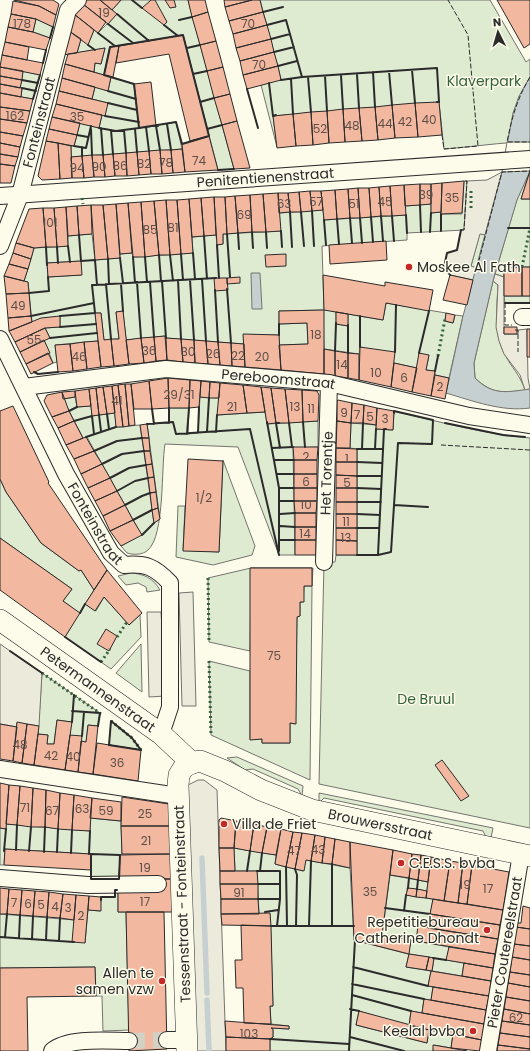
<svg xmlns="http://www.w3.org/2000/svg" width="530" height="1051" viewBox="0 0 530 1051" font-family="Poppins,sans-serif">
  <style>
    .green { fill: #deebd1; stroke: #74746e; fill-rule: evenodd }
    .parking { fill: #eceadb; stroke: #74746e }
    .water { fill: #c7d0d0; stroke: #74746e }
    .pier { fill: #fdfbea; stroke: #74746e }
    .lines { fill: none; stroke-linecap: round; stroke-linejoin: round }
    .stream { stroke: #c7d0d0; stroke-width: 5.5 }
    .building { fill: #f2b8a0; stroke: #2b2b2b }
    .minor-tunnel { stroke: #d3d1c4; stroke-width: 16; stroke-dasharray: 16 8; stroke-linecap: butt }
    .minor-casing { stroke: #2b2b2b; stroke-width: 18 }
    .tertiary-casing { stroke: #2b2b2b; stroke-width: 22 }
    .minor { stroke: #fdfbea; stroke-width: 16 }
    .tertiary { stroke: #fdfbea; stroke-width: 21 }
    .hedge { stroke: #34623c; stroke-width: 3; stroke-dasharray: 2 3; stroke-linecap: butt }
    .fence { stroke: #2b2b2b; stroke-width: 1; stroke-dasharray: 5 2; stroke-linecap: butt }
    .wall { stroke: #2b2b2b; stroke-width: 2 }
    .poi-dot { fill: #c62828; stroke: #fdfbea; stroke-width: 1.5 }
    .labels { text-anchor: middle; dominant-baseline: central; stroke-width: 3; stroke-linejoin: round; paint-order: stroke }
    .number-label { font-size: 12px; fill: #5d4e48 }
    .park-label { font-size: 14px; fill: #34623c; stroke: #fdfbea }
    .street-label { font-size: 14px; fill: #2b2b2b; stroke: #fdfbea }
    .poi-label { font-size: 14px; fill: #2b2b2b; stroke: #fdfbea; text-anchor: start }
  </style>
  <rect width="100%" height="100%" fill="#fdfbea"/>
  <path class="green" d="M121,0H188L234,169L218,170L183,35L110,47L104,75L94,72L95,63L101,64L105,48L77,53L81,39L88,44L94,30L98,33L117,14L112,10Z
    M260,0H490L526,62L530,59V142C501,142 473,147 444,149L439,102L273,116L277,147L261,85L281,79Z
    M36,19L53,27L50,38L33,32Z
    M23,71L40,75L33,99L21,97L22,89L20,88Z
    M111,77L134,84L139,128L176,122L182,149L71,157V146H74L80,123L99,128L102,115L108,103L92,99L95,87L108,91Z
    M530,171L521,199H530V267L504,268V277L495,274L517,199Z
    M464,181H467L464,230L407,233V240L322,246L324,309L336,312V324L348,326V314L383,320L386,303L446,313L445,321L453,323L455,315L463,316L449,378L435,375V371L426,370L429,355L417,368L394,363L360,347L359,354L324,349L323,310L279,311V324L307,323L308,344L279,345V335H244V344L166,338L165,336L126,340L123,311L116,312L119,339L104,340L101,313H95L98,341L55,345L57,362L53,363L44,340L50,338L45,328L60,327V317L32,322L28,282L24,281L34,248L68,246V236L92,234L95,260L120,258V254L132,253L133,257L193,253L192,237L216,235L217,245L223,244V234L280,231L279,213L323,210L324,220L405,215V206L431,204V213L441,212V214H462ZM81,261V275L48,277L47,263Z
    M480,233L485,235L477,268L471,266Z
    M493,281L498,285C497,307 493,334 505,355C512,368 520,375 525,390C503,393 492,394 475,378L474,363Z
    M504,296H530V303H505Z
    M75,397L77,407L91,406L92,416L115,413L116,427L140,425L154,523L160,519L147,424L169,423V408H189L188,434L198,433L200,397L219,398L218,415L265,412L267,424L318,421V447L293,448L295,555H279L238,447L165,444C161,467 165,535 148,550C143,555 133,555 127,553L121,546L141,534L87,437L83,438L63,399Z
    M394,411C440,422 484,434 530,438V828L319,784L324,562H335L336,555H357V449L350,448L351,423L376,425V429L393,430Z
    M223,460L255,546L252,555L213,565L176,557L178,506H185L183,550L219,552Z
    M0,479L6,492L41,543L79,571L81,570L94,590L85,604L96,611L104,597L129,625L140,615L141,637L111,669L65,637L79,613L63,601L72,589L0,538Z
    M251,568L250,651L209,642L208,578L251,568H313L312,586L310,780L211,735L209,661L250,671V739H262V743H290V723L295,724L297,617L300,616V602H303L304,586H312V568Z
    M131,573C144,574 153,578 160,590L147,592L146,587L138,583L126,585L118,576Z
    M141,644L142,692L116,673Z
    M42,673L100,713L98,726L88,725L86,742L81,741L70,735L71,722L57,720L54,744H47L48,735L38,734Z
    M111,721L132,738L141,750L109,745Z
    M237,757L303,786L302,796L298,789L253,769L245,770L227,758Z
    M319,793L493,828L491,838L486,837L483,831L324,798L319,803Z
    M90,818L121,821L122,854L120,855L119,879H91V854L5,849L4,865H0V828L6,829V824L90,831Z
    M234,848L276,855L275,864L303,871L306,860L350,868L354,940L408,954L411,940L382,935L390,875L428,882L427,891L407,888V895L433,899L428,928L416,941L449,947L447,960L464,963L462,976L432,971L434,958L409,954L406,967L431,971L428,986L433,987L431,1000L424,999L422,1013L411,1011L409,1026L359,1011L356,1025L427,1043L429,1030L453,1034L451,1048L434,1045L433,1051H270V1039L273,1037V1030L271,1028L289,1029V1026L271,1024L270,1006H273L270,914H259L257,871H235Z
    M115,890H118V912H126L129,1030L103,1031L102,996H96L95,967L0,968V914L74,920L85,943L88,910L100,911L101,897H115Z"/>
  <path class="parking" d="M502,172L485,235L480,234L471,266L477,268L473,280L450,275L444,267L447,253L457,250L461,230H464L467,181L487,180Z
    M495,274L504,277V334H518V330L527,329L528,378L530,389L525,390L520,375L504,354L499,341L496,327L498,285L493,281Z
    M193,592L196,706H182L179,593Z
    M147,612H161L166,696L149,697Z
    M0,644L42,673L39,726L17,723V727L0,724Z
    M198,780H204L217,790L226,1051H194L188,785Z"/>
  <path class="water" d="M530,77V171L517,200L494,277L474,363L475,378C493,396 507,392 530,389V408C502,412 473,401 446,393L463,316L502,172L513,113L519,96Z
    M251,273H260L262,309H252Z"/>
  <path class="pier" d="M507,142H530V171L502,172Z"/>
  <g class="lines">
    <path class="stream" d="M202,858L207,993
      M207,1000L209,1051"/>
  </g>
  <path class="building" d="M14,0H53L59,4L56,15L39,6Z
    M86,0H100L117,14L108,24L83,4Z
    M100,0H121L112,10Z
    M151,0H155L167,22L164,25L142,8Z
    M165,0H174L176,7L170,8Z
    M188,0H205L208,12L192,17Z
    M224,0H252L225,7Z
    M252,0H260L263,12L229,21L225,7Z
    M497,0H530V44L524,48Z
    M13,1L39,6L56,15L53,27L36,19L11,14Z
    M83,4L106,22L98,33L74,14Z
    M208,12L216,41L200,45L192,17Z
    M263,12L267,25L233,34L229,21Z
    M11,14L36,19L33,32L8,27Z
    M74,14L94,30L88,45L69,31Z
    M267,25L271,39L236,48L233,34Z
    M8,27L33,32L50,38L46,50L5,42Z
    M69,31L81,39L77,53L62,55Z
    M183,35L209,136L190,141L169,54L116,63L119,46Z
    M271,39L274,52L240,61L236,48Z
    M216,41L223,67L207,71L200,45Z
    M5,42L29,47L27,60L2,55Z
    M119,46L113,77L104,75L110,47Z
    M105,48L101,64L95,63L94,72L65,64L68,54Z
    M274,52L278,66L243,75L240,61Z
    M2,55L43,63L40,75L0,67Z
    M65,64L111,77L108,91L62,78Z
    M278,66L281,80L247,89L243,75Z
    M0,67L23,71L22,80L0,76Z
    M223,67L230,94L214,98L207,71Z
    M0,76L22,80L20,88L0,84Z
    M62,78L95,87L92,99L59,91Z
    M151,82L156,126L139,128L134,84Z
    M0,84L22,88L21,97L0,93Z
    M59,91L108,103L105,116L56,104Z
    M0,93L33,99L30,111L0,107Z
    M230,94L237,121L222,125L214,98Z
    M439,102L442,135L418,137L415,103Z
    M415,103L418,137L395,138L392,105Z
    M56,104L102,115L99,128L52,117Z
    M392,105L395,138L378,140L375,107Z
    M0,107L30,111L27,123L0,119Z
    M375,107L378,140L362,141L359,108Z
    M359,108L362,141L345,142L343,109Z
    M343,109L345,142L329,143L327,111Z
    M327,111L329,143L313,145L311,112Z
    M311,112L313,145L296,146L293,114Z
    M293,114L296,146L277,148L273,116Z
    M52,117L80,123L77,135L49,129Z
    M0,119L27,123L23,136L0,132Z
    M237,121L250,168L234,169L222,125Z
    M49,129L77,135L74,146L46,141Z
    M0,132L23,136L20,147L0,143Z
    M209,136L218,170L185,172L182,144Z
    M46,141L58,143L60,179L42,180L38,176Z
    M0,143L20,147L18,157L0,154Z
    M58,143L71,146L72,178L60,179Z
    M182,149L185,172L173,173L171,150Z
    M160,150H171L173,173L162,174Z
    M160,150L162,174H151L149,151Z
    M149,151L151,174L139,175L137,152Z
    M137,152L139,175L127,176L126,153Z
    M126,153L127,176H115L113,154Z
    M0,154L18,157L15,166L0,164Z
    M113,154L115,176L105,177L103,155Z
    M92,155H103L105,177H94Z
    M92,155L94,177L84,178L82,156Z
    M82,156L84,178H72L71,157Z
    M0,164L15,166L11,183H0Z
    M530,171V199H521Z
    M464,181L462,213L441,214L442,183Z
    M442,183L441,212L431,213V184Z
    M420,184H431V204L420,205Z
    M420,184V205L405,206L404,185Z
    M404,185L406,215L392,216L390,186Z
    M390,186L392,216H381L379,187Z
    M379,187L381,216L371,217L369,188Z
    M358,188L360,218H350L348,189Z
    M358,188H369L371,217L360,218Z
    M348,189L350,218L337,219L335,190Z
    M335,190L337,219L324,220L321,191Z
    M310,191H321L323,210L312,211Z
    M310,191L312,211L301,212L299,192Z
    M299,192L301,212H290L288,193Z
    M278,193H288L290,212L279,213Z
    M278,193L281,231L266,232L263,194Z
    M263,194L266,232H252L250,195Z
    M250,195L252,232L238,233L235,196Z
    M235,196L238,233L227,234L225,197Z
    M214,197L216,235L204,236L201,198Z
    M214,197H225L227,234H223V244L217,245Z
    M201,198L204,236L192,237L189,199Z
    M189,199L193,253L181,254L177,200Z
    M166,200H177L181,254L170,255Z
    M166,200L170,255H159L154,201Z
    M154,201L159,255L145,257L141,202Z
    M141,202L145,257H133L128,203Z
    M128,203L132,253L120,254L116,204Z
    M116,204L120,258L108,259L103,205Z
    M91,205L92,234L79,235L77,206Z
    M91,205H103L108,259L95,260Z
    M77,206L79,235L68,236L66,207Z
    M66,207L68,246L57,247L54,208Z
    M43,208H54L57,247H46Z
    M43,208L46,247L34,248L16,243L29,209Z
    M386,241L387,260L330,264L329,245Z
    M16,243L34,248L31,259L13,253Z
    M13,253L31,259L28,269L9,264Z
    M286,254V266L266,267L265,255Z
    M81,261L82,275L48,277L47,263Z
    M9,264L28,269L24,281L4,276Z
    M522,267H530V296H522Z
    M522,267V296H504V268Z
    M323,275L385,286V282L433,290L429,311L386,303L383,320L324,310Z
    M450,275L473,280L467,305L443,300Z
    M4,276L28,282L29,293L6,294Z
    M240,277V283L227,284V278Z
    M214,278H227L228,290L215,291Z
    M29,293L31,316L8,318L6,294Z
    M324,310V374L281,370L279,345L308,344L307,323L279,324V311Z
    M123,311L129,364L114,366L111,339H119L116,312Z
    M336,312L348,314V326L336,324Z
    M95,313H101L104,340L111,339L114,366L101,367Z
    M446,313L455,315L453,323L445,321Z
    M31,316L32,322L9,331L8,318Z
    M60,316V327L45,328L15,342L9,331L41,318Z
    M504,327H517V334H504Z
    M45,328L50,338L20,352L15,342Z
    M527,329H530V357H527Z
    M243,334L279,335L281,370L245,367Z
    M165,336L167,360L156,361L154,337Z
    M154,337L156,361L144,363L141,338Z
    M141,338L144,363L129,364L126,340Z
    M166,338L181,339L183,362L167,360Z
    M181,339L194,340L195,363L183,362Z
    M44,340L50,353L26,364L20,352Z
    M194,340L206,341L208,364L195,363Z
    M98,341L101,367L87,369L84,342Z
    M206,341L218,342L220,365L208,364Z
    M84,342L87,369L73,371L70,344Z
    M218,342L231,343L232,366L220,365Z
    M231,343L244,344L245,367L232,366Z
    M70,344L73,371L58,372L55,345Z
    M360,347L395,352L391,387L359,380Z
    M324,349L335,351V376L324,374Z
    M335,351L348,353V378L335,376Z
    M48,353L53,363L31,374L26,364Z
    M348,353L359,354V380L348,378Z
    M419,353L429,355L426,370L435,371L431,396L412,392Z
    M394,363L417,368L412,392L391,387Z
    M435,375L449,378L445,399L431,396Z
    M168,378L190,380L189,408H169Z
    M168,378L169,408L152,409L149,381Z
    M190,380L201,381L199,407L189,408Z
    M149,381L152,409H134L131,384Z
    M201,381L210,382L209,398L200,397Z
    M210,382L220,383L219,398H209Z
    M220,383L243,385L247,413L217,415Z
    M125,384H131L135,425L129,426Z
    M125,384L129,426L123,427L118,385Z
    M118,385L123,427H116L112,386Z
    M243,385L261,387L265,412L247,413Z
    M112,386L115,413L107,414L103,387Z
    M103,387L107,414L99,415L96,388Z
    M261,387L271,388L276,423L267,424Z
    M96,388L99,415L92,416L89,389Z
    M271,388L285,389L289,423H276Z
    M89,389L91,406L77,407L75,391Z
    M285,389L302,390L303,422L289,423Z
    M302,390L317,391L319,395L318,421L303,422Z
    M75,391V397L63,399L62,392Z
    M62,392L69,411L52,417L44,401L47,395Z
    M338,400L352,403L351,423L337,421V401Z
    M352,403L364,405L363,423H351Z
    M364,405L377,408L376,425L363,423Z
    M13,406L49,482L48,483L107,570L94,590L81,570L79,571L41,543L6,492L0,479V411Z
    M377,408L394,411L393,430L376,429Z
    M69,411L74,421L58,428L52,417Z
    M74,421L83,438L66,445L58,428Z
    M337,421L351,423L350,448H336Z
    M147,424L149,438H142L140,425Z
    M86,437L94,451L74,459L66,445Z
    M142,438H149L150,451H144Z
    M293,447H318L317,460H294Z
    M336,448L357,449V462H336Z
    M94,451L102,464L81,474L74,459Z
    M144,451H150L152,464L146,465Z
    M188,459L223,461L219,552L183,551Z
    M294,460H317V474H294Z
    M336,462H357V476L336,475Z
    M102,464L110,478L88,488L81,474Z
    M152,464L154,477L148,478L146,465Z
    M294,474H317V488H294Z
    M336,475L357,476V488H336Z
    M154,477L156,492L150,493L148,478Z
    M110,478L117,491L95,501L88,488Z
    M294,488H317V501H294Z
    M336,488H357V502H336Z
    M117,491L125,505L103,516L95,501Z
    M156,492L158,508L152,510L150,493Z
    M294,501H317L316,513H295Z
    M336,502H357V514H336Z
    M125,505L133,520L110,531L103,516Z
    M158,508L160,519L154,523L152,510Z
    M295,513H316V527H295Z
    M336,514H357V528H336Z
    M133,520L142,535L121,546L110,531Z
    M295,527H316V540H295Z
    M336,528H357V541L336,540Z
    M0,538L72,589L63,601L80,613L65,637L0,590Z
    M295,540H316V555H295Z
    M336,540L357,541V555H336Z
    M250,568H312V586H304V602H300V616L297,617L296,724L290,723V743H262V739L250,740Z
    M107,570L142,613L129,625L104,597L95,611L85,604Z
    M106,629L117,636L109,651L97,644Z
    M57,720L72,722L65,770L34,765L38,734L48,735L47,744H54Z
    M17,722L27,724L22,763L13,761Z
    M0,724L17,727L13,761L0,759Z
    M27,724L39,726L34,765L22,763Z
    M88,725L98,726L93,774L78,772L81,741L86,742Z
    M70,735L82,736L78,772L65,770Z
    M97,743L141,750L138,781L93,774Z
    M442,760L469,796L461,801L435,765Z
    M0,783L9,785L6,829L0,828Z
    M9,785L20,786L17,825L6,824Z
    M20,786L33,788L31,827L17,825Z
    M33,788L46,790L45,827H31Z
    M46,790L60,793L58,829L45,827Z
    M60,793L74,795L72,830L58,829Z
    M74,795L92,798L90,831L72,830Z
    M122,797L169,804L170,826H121Z
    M92,798L121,802V821L90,818Z
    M221,818L236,821L234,848H219V820Z
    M236,821L254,824L250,851L234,848Z
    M254,824L267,827L262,853L250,851Z
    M121,826H170L171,854H122Z
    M267,827L281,829L276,855L262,853Z
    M281,829L293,832L286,867L275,864Z
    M293,832L302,833L295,869L286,867Z
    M302,833L315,835L311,861L306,860L304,871L295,869Z
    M315,835L325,837L322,863L311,861Z
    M325,837L335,839L332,864L322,863Z
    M335,839L350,842V868L332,864Z
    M350,842L393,850L382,935L411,940L409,954L354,940Z
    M219,848H234L235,871H220Z
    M5,849L91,854V870L4,865Z
    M393,850L412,854L409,878L390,875Z
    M171,854L172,879H119L120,855Z
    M412,854L421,855L418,880L409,878Z
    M421,855L431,857L428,882L418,880Z
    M431,857L450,861L444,901L426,898Z
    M450,861L463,863L458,903L444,901Z
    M463,863L472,865L467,904L458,903Z
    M472,865L509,872L503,910L467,904Z
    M220,871H257L258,884H220Z
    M158,879H172V912H118V890Z
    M220,884H258V899H221Z
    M0,888L9,889L7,914H0Z
    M408,888L417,889L416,897L406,895Z
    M9,889L22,890L20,915L7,914Z
    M417,889L427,891L426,898L416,897Z
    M22,890L35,891L33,916L20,915Z
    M35,891L49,892L47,917L33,916Z
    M49,892L63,894L60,918L47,917Z
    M63,894L76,895L74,920L60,918Z
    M76,895L89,896L85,943L72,942Z
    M89,896L101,897V911L88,910Z
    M221,899H258L259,914H221Z
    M433,899L503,910L500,925L430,914Z
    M523,906L530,908V929L516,927L517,923H521Z
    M126,912H164L167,1049L129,1051Z
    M270,913L271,926L222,925L221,914Z
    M430,914L500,925L498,939L428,928Z
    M241,925L271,926L273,1006H270L271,1024L244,1023L243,988H236L235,960H242Z
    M418,926L498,939L495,954L416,941Z
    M516,927L530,929V946L514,944Z
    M514,944L530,946V960L512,957Z
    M449,947L495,954L493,968L446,960Z
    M409,954L429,957L426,970L406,967Z
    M429,957L434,958L432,971L426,970Z
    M512,957L530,960V975L510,972Z
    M464,963L493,968L491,981L462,976Z
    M95,967L96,996L27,997L28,1051H0V968Z
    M431,971L491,981L489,996L428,986Z
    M510,972L530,975V987L508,983Z
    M508,983L530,987V1001L506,997Z
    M433,987L489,996L486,1010L431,1000Z
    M506,997L530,1001V1014L504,1009Z
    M424,999L486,1010L484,1024L422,1013Z
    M504,1009L530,1014V1025L502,1021Z
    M359,1011L429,1030L427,1043L356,1025Z
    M411,1011L484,1024L482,1040L409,1026Z
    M225,1021L289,1026V1029L271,1028L273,1029V1037L270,1039L226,1037Z
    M502,1021L530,1025V1037L500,1033Z
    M500,1033L530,1037V1049L498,1045Z
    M453,1034L482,1040L480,1051L451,1048Z
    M226,1037L270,1039V1051H226Z
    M433,1045L451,1048L467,1051H433Z
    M498,1045L530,1049V1051H497Z"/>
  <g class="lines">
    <path class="minor-tunnel" d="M129,1041L167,1040"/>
    <g class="minor-casing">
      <g id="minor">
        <path id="s1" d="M0,196L530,159"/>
        <path id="s2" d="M0,246L20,195L68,10L78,0"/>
        <path d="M522,317H530"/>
        <path id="s3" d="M0,339L66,474L111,553L124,565C146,563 155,567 170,583V707L161,734"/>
        <path id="s4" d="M24,387L166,369L329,383L469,416L530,425"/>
        <path id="s5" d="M324,562L329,383"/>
        <path d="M0,769L178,796"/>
        <path d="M0,878L88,885L158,884"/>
        <path d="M167,1040H187"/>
        <path d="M52,1051C68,1037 109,1041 129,1041"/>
        <path id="s6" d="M488,1051L521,854"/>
      </g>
    </g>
    <g class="tertiary-casing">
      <g id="tertiary">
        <path id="s7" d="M0,620L161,734L192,763"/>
        <path id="s8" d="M187,1051L178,785L179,775L184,767L192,763L200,761L225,771L261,790L312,810L530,856"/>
      </g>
    </g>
    <use href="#minor" class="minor"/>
    <use href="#tertiary" class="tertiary"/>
    <path class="hedge" d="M82,198L83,204
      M471,208V191
      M522,267L530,228
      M438,356L445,319
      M208,578L209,642
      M117,637L127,622
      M209,661L211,735
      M101,662L110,649
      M42,673L101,714
      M111,721L132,738L141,750"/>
    <path class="fence" d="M530,77C517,99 512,117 507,142H530
      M442,135L444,149L478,146L468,35L448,0
      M461,230H464L467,181H464
      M477,268L502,172L530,171
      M505,303V325H512
      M515,330H518V352
      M398,443L432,444
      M441,445L530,450"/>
    <path class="wall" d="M132,0L142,8
      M263,12L283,7
      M117,14L149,41
      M179,20L192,17
      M108,24L133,43
      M164,25L178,36
      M267,25L286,20L302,77L437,68L439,102H437
      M98,33L115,46
      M183,35L209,136L182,144L176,122L139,128L134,84L104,75L110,47Z
      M50,38L53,27
      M271,39L290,34
      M88,45L95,50
      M187,48L200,45
      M274,52L294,47
      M43,63L46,50
      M278,66L297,61
      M412,70L415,103
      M389,71L392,105
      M373,72L375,107
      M193,74L207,71
      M357,74L359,108
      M341,75L343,109
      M325,76L327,111
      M308,77L311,112
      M291,79L293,114
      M22,80L38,83
      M281,80L302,77
      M269,83L273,116L276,115
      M22,88L36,91
      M247,89L258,128
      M108,91L136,99
      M33,99L40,75
      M200,102L214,98
      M108,103L137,110
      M105,116L139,122
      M167,124L171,150
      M158,126H156L160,150
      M146,127L149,151
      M99,128L116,131L139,128
      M101,128L103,155
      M91,129L92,155
      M135,129L137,152
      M207,129L222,125
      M111,130L113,154
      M124,130L126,153
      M77,135L88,137
      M74,146L86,148L91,126
      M82,147V156
      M218,170L234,169
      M420,205L421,232
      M312,211L314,246
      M290,212L292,247
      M301,212L304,246
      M406,215L407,233
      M381,216L383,241
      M392,216L394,241
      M371,217L373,242
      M350,218L352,243
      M360,218L362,243
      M337,219L339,244
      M324,220L326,245
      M508,228H530
      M281,231L282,247
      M441,231V214
      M252,232L253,248
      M266,232L267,248
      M430,232L431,213
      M238,233L239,249
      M227,234L230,277
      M79,235L81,261L95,260L97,285
      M204,236L207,279
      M217,245L219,278
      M68,246L70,262
      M46,247L47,265
      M57,247L58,263
      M193,253L195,279
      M181,254L183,280
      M159,255L161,281
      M170,255L173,281
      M133,257L135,283
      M145,257L147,282
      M120,258L123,283
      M108,259L109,284
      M450,275L444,267L447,253L457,250L461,230
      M202,279L206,341
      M178,280L181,339
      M190,280L194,340
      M162,281L166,338
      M137,282L141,338
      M150,282L154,337
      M106,284L111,339
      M121,284L123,311
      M227,289L231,343
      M215,290L218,342
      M29,293L49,291L48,277
      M505,303H530
      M31,316L94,303
      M60,316L95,313L92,285L216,278
      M279,324V335
      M60,327L96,324
      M50,338L97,333
      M360,347V316
      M335,351L336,323
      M395,352L396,305
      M348,353V325
      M419,353L429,311
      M435,371L438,356
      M34,372L38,374L58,372
      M169,408V423
      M152,409L154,424
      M69,411L77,407
      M107,414L109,429
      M99,415L101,431
      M74,421L92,416L94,434
      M267,422L279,488V551
      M303,422L305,447
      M279,423H276L280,448
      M289,423L292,447
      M445,423L503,435L525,437
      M147,424L173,422L176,434L250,429L279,555
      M207,432L209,398
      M216,432L217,415
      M198,433L199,407
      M187,434L189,408
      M86,437L116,427
      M272,448L293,447
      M357,449H383
      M362,449L363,423
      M375,449L376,429
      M94,451L117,441L142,438
      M274,460H294
      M357,462L382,463
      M102,464L122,454L144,451
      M277,474H294
      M357,476H382
      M110,478L129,468L146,465
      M279,488H294
      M357,488L381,489
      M117,491L135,481L148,478
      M280,501H294
      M357,502H381
      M125,505L142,496L150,493
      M394,505L428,507
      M280,514L295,513
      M357,514L380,515
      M133,520L152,510
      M280,526L295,527
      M357,528H379
      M142,535L154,523
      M280,540H295
      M357,555H378L384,429H386
      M378,555L391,552L398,443L432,444L433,420L394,411V413
      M80,613L85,604
      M65,637L101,662
      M10,651L42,673
      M72,711L100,713L98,726
      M111,721L132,738L141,750L109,745Z
      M72,722L74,695
      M82,736L84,712
      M16,850L17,825
      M4,851L6,829
      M29,851L31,827
      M44,852L45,827
      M57,852L58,829
      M71,853L72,830
      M89,854L90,831
      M91,854L120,855L119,879H91Z
      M286,867L287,926
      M295,869L297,875L296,926
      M247,871L250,851
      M257,871H280V899L277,926
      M260,871L262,853
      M258,884H280
      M408,888L409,878
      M417,889L418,880
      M258,899H280
      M101,900V897H115V890H117
      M385,908L430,914
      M404,911L406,895
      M265,912L278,910
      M384,921L418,926
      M271,926H354
      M309,926L311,861
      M332,926V864
      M0,937L74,942
      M5,937L7,914
      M19,938L20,915
      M32,939L33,916
      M46,940L47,917
      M59,941L60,918
      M433,958L446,960
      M353,967L428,986
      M352,984L424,999
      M352,995L411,1011
      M350,1009L359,1011
      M350,1037L404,1051
      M270,1039L349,1044
      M349,1050L355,940"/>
  </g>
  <g class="poi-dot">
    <circle cx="409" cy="267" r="4"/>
    <circle cx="224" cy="824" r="4"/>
    <circle cx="401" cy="863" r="4"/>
    <circle cx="487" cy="930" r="4"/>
    <circle cx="162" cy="981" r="4"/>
    <circle cx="473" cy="1031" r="4"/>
  </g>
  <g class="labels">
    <g class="number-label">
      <text x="104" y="12">19</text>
      <text x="22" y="23">178</text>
      <text x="248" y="23">70</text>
      <text x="259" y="64">70</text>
      <text x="15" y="115">162</text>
      <text x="77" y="116">35</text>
      <text x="429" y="119">40</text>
      <text x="405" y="121">42</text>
      <text x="385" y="123">44</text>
      <text x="352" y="125">48</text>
      <text x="320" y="128">52</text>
      <text x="199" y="160">74</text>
      <text x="166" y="162">78</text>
      <text x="144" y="163">82</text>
      <text x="120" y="165">86</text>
      <text x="99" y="166">90</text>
      <text x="77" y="167">94</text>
      <text x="426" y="194">39</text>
      <text x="452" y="197">35</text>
      <text x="316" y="201">57</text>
      <text x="385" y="201">45</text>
      <text x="284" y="203">63</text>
      <text x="354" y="203">51</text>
      <text x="244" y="214">69</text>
      <text x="50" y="222">101</text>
      <text x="173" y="227">81</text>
      <text x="150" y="229">85</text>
      <text x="18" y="305">49</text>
      <text x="316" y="334">18</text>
      <text x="34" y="339">55</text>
      <text x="149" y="350">36</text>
      <text x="188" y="351">30</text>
      <text x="213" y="353">26</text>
      <text x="238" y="355">22</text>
      <text x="79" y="356">46</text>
      <text x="262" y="356">20</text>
      <text x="342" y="364">14</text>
      <text x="376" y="372">10</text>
      <text x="404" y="377">6</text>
      <text x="440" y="386">2</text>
      <text x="179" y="394">29/31</text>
      <text x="117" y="400">41</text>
      <text x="232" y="406">21</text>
      <text x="295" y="406">13</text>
      <text x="311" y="408">11</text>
      <text x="344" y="412">9</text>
      <text x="357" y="414">7</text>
      <text x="370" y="416">5</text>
      <text x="385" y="418">3</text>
      <text x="306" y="456">2</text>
      <text x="347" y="458">1</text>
      <text x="306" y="481">6</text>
      <text x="347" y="482">5</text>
      <text x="204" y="497">1/2</text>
      <text x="306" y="504">10</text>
      <text x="346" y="521">11</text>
      <text x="305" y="533">14</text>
      <text x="346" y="537">13</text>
      <text x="274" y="655">75</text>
      <text x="20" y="744">48</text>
      <text x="51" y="755">42</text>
      <text x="73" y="756">40</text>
      <text x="117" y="762">36</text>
      <text x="25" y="807">71</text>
      <text x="82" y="808">63</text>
      <text x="52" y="810">67</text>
      <text x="106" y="810">59</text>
      <text x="145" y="813">25</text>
      <text x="146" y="840">21</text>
      <text x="318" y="849">43</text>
      <text x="294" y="850">47</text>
      <text x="145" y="867">19</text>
      <text x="465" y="884">19</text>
      <text x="488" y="888">17</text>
      <text x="370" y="891">35</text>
      <text x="239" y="892">91</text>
      <text x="145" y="901">17</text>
      <text x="14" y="902">7</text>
      <text x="28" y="903">6</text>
      <text x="41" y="904">5</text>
      <text x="55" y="906">4</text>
      <text x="68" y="907">3</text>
      <text x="81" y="915">2</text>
      <text x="516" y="1017">62</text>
      <text x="249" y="1033">103</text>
    </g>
    <g class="park-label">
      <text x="484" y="81">Klaverpark</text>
      <text x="426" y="699">De Bruul</text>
    </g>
    <g class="street-label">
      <text stroke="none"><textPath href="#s2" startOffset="130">Fonteinstraat</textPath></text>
      <text stroke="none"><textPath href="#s1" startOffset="266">Penitentienenstraat</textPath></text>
      <text stroke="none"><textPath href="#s4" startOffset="256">Pereboomstraat</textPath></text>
      <text stroke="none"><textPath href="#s5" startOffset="89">Het Torentje</textPath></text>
      <text stroke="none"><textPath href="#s3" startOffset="208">Fonteinstraat</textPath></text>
      <text stroke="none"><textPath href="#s7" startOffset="120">Petermannenstraat</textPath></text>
      <text stroke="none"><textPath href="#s8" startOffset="495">Brouwersstraat</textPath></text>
      <text transform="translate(182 904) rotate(-92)">Tessenstraat - Fonteinstraat</text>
      <text stroke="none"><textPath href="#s6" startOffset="100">Pieter Coutereelstraat</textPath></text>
    </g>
    <g class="poi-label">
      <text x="417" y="267">Moskee Al Fath</text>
      <text x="232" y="824">Villa de Friet</text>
      <text x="409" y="863">C.E.S.S. bvba</text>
      <text x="479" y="922" text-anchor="end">Repetitiebureau<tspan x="479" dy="16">Catherine Dhondt</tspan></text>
      <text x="154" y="973" text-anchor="end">Allen te<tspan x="154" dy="16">samen vzw</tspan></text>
      <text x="465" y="1031" text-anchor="end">Keelal bvba</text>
    </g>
  </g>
  <g transform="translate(498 32) rotate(355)" stroke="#fdfbea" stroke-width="3" paint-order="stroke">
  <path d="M0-3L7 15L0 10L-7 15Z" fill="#2b2b2b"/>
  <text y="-6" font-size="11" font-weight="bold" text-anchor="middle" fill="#2b2b2b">N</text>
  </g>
</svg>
